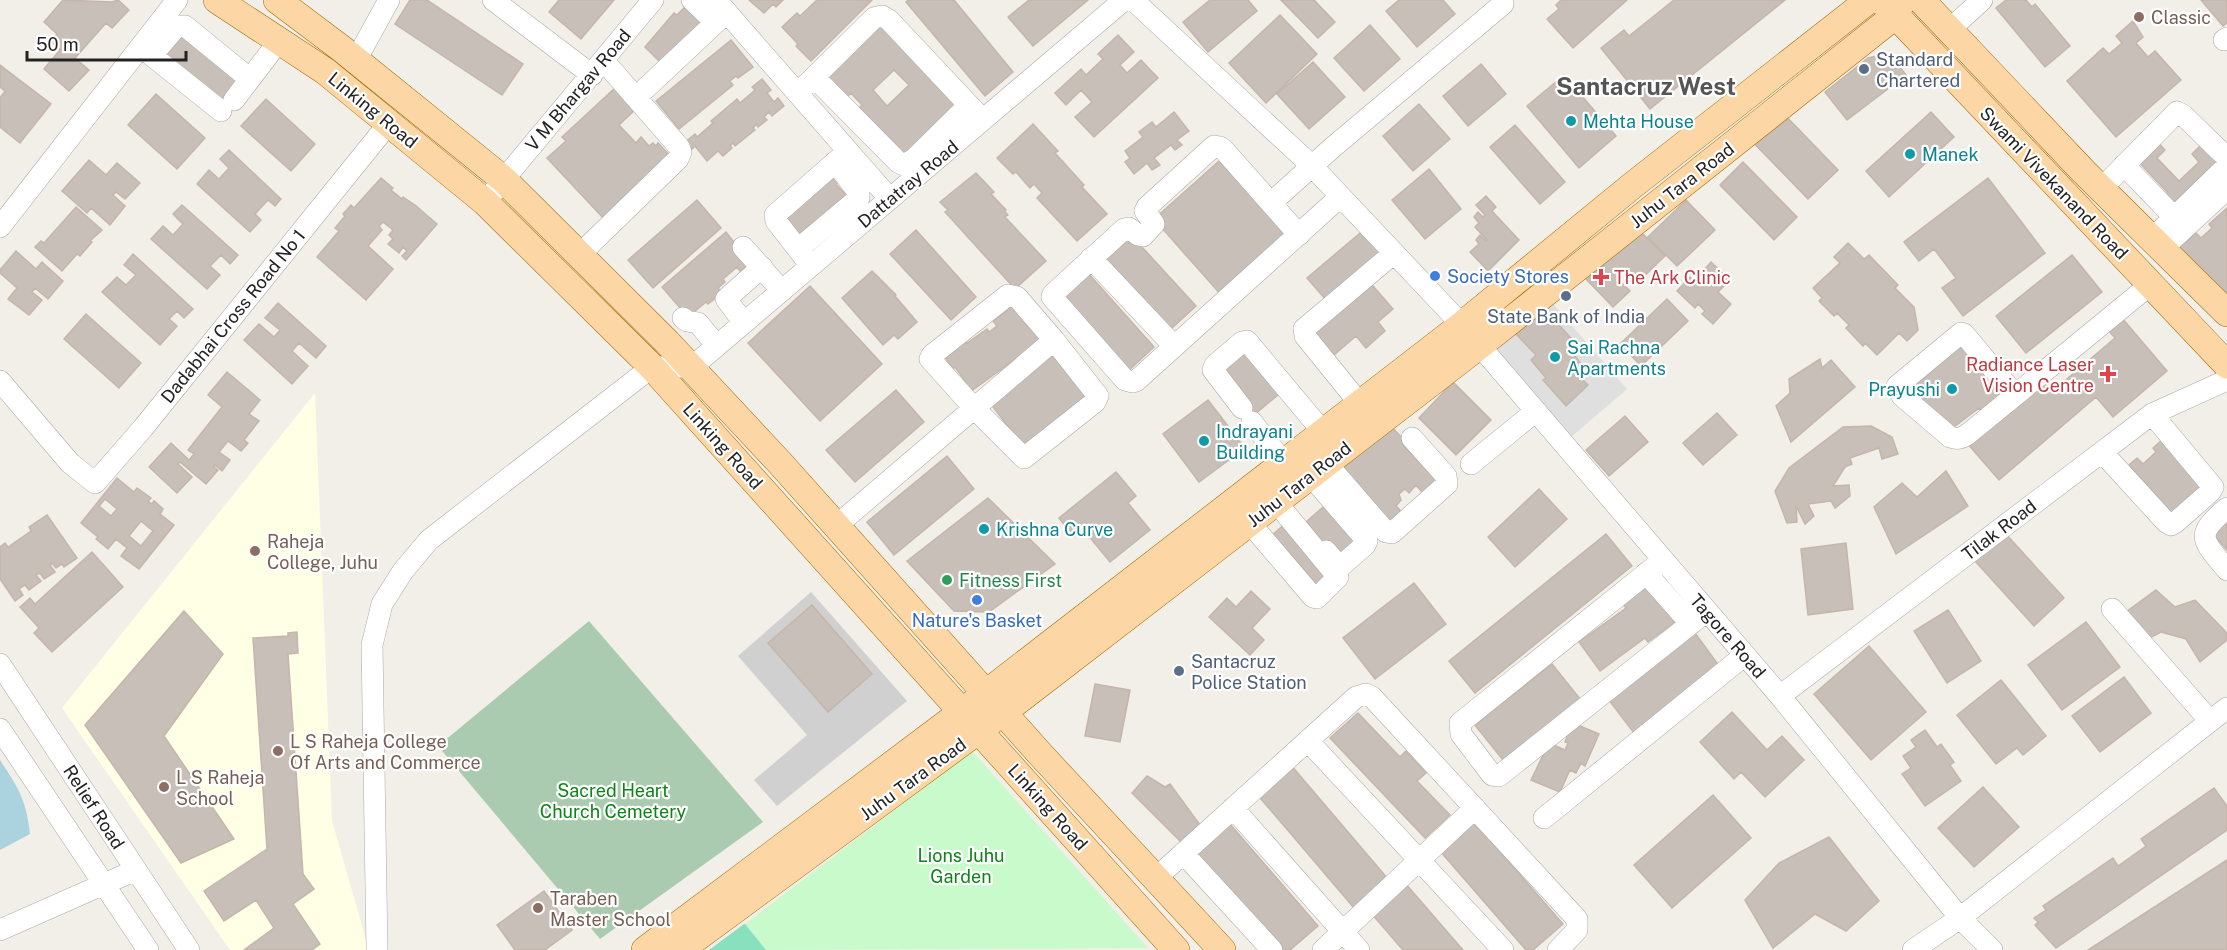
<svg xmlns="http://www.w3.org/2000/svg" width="2227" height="950" viewBox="0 0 2227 950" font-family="'Public Sans',sans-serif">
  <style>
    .residential { fill: #e0dfdf }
    .education { fill: #ffffe5 }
    .religious { fill: #d0d0d0 }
    .cemetery { fill: #aacbaf }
    .park { fill: #c8facc }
    .pitch { fill: #88e0be }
    .water { fill: #aad3df }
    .building { fill: #c7bfb8; stroke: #c4b6ab; stroke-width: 1.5; fill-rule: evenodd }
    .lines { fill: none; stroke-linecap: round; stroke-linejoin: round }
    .minor-casing { stroke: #a9a9a9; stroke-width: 22 }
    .major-casing { stroke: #a06b00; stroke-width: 28 }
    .minor { stroke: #fff; stroke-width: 21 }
    .major { stroke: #fcd6a4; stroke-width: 27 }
    .education-dot { fill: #8d6e63; stroke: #fff; stroke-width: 2 }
    .service-dot { fill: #5c6f8a; stroke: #fff; stroke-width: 2 }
    .culture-dot { fill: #0f9aa8; stroke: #fff; stroke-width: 2 }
    .shop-dot { fill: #3f7fe0; stroke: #fff; stroke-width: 2 }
    .health-dot { fill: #e0444e; stroke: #fff; stroke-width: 2 }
    .leisure-dot { fill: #2e9e5b; stroke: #fff; stroke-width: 2 }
    .labels { text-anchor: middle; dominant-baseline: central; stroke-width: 4.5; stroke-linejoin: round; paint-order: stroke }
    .education-label { font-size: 18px; fill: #785e54; stroke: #fff; text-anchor: start }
    .service-label { font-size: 18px; fill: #4e5e75; stroke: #fff; text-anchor: start }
    .street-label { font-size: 18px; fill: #222; stroke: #fff }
    .culture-label { font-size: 18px; fill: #0d838f; stroke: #fff; text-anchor: start }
    .shop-label { font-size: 18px; fill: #366cbe; stroke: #fff; text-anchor: start }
    .health-label { font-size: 18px; fill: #be3a42; stroke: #fff; text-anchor: start }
    .leisure-label { font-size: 18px; fill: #27864d; stroke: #fff; text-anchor: start }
    .park-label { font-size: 18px; fill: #0c8416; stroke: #fff }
    .district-label { font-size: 24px; font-weight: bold; fill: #555; stroke: #fff }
  </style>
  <rect width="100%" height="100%" fill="#f2efe9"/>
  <path class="residential" d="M1548,298L1627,389L1570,438L1496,348Z"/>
  <path class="education" d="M315,393L332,821L369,950H230L62,708Z"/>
  <path class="religious" d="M811,592L907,701L777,806L754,780L807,735L738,656Z"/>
  <path class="cemetery" d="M589,621L763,822L600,939L438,746Z"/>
  <path class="park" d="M972,751L1148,948L766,950L745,924Z"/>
  <path class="pitch" d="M745,924L766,950H709L744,924Z"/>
  <path class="water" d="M0,760C19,789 26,799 30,834L0,850Z"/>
  <path class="building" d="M63,0L112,2L118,0L129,10L112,28L106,23L75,58L89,70L69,91L44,69L60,50L50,41L57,34L44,22Z
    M410,0H427L523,64L502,95L395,24Z
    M559,0H614L581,39L549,12Z
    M749,0H783L776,7L773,4L764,13Z
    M817,0H872L811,61L796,46L798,44L782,27L797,13L800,16Z
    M908,0H954L1013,72L985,96L906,2Z
    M1029,0H1088L1033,46L1008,17Z
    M1210,0H1248L1257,11L1208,52L1183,22Z
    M1281,0H1314L1335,22L1318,38Z
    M1399,0H1443L1455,14L1417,47L1386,11Z
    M1561,0H1627L1573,48L1547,19L1559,9L1556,5Z
    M1674,0H1785L1650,109L1601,48L1624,30L1629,36Z
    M2006,0H2026L2032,7L2035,4L2070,46L2045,67L1996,8Z
    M2201,0H2227V23L2223,26Z
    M689,3L706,19L661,63L645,47L674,13L677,15Z
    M1280,15L1317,54L1266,103L1229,63Z
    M882,20L959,104L913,156L899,157L882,140L886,135L859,108L862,105L851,93L844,100L823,79ZM894,70L909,85L887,106L873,90Z
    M2133,21L2143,37L2136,43L2148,57L2155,51L2181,80L2116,137L2067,81L2103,48L2109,54L2122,43L2116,36Z
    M1370,25L1400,59L1364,91L1334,58Z
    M183,31L246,81L227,105L164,55Z
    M1118,35L1134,52L1120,65L1127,73L1141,60L1158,78L1094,137L1075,117L1092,102L1081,90L1066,105L1055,93L1081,69L1086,75L1103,59L1098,54Z
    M731,40L753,67L738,78L736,76L730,81L733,85L679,129L656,101Z
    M1882,55L1894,59L1906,75L1847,120L1825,92L1868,58Z
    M1313,62L1345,97L1309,129L1277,94Z
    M1481,64L1506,94L1468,126L1443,96Z
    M0,65L51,104L20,143L0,127V98L5,91L0,87Z
    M1564,75L1616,136L1579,168L1527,106Z
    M762,79L771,90L767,93L774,102L778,98L784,106L772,116L769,112L764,117L767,120L758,127L757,124L753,128L755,130L735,146L733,143L730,146L732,148L723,156L718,151L707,161L695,146L690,151L684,143L695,134L697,137L713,123L711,121L737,99L740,103L755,90L752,87Z
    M617,86L637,108L619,125L636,143L641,137L649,146L653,143L656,146L658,143L672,158L605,220L547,158L566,141L562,137Z
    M156,94L205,138L177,169L128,125Z
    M266,99L315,144L291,171L241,126Z
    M1419,104L1450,139L1413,171L1383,136Z
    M1779,109L1838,170L1808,199L1749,138Z
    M1174,112L1189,131L1177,140L1182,145L1175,150L1171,145L1154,158L1160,165L1152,170L1147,163L1134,174L1125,162L1130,158L1125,151L1143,137L1139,132L1152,122L1156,127Z
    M1931,112L1954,137L1889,197L1866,171Z
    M1033,124L1058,151L1055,153L1084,185L1082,187L1107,214L1077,241L1037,198L1042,193L1034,184L1030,188L1016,172L1013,174L997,158Z
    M1515,125L1565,182L1540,204L1490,147Z
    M2153,137L2165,150L2157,158L2179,181L2199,162L2192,154L2204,142L2220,159L2168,208L2161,200L2168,193L2133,156Z
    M229,150L281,199L275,206L268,200L255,214L261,220L250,232L197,184L209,170L219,179L229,168L220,159Z
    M89,160L106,175L117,163L140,183L125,199L116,192L113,195L125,206L110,225L91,208L87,213L62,191Z
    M1219,161L1229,172L1230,170L1283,230L1281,232L1287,238L1222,296L1154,219Z
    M1743,162L1797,217L1774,240L1720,185Z
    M1429,169L1461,209L1425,239L1392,200Z
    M832,172L840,181L836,184L844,193L847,190L853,198L799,243L777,216Z
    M976,173L994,192L991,194L1006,210L1005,212L1008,215L1005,217L1046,261L1015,289L945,212L948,210L940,202Z
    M381,178L393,188L391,190L402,199L403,197L415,205L437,224L406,260L402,256L407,251L403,247L399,253L388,244L393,239L389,235L393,230L383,222L379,226L382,230L368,246L393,269L366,300L317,257L339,231L335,228L345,216L343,214L351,205L354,208Z
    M1988,178L2045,253L1963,316L1942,288L1956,278L1934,249L1919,261L1904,242Z
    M1486,196L1496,207L1492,211L1519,240L1488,271L1470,252L1479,244L1476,240L1480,235L1486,241L1487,240L1475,227L1479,223L1474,217L1478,212L1483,217L1485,215L1476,205Z
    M697,200L721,228L653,288L628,260Z
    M1686,200L1715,230L1677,266L1648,237Z
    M182,205L238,255L230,264L221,255L210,266L220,275L207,289L151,239L163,226L173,235L183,224L173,214Z
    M76,207L102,230L90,241L92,242L80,256L77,254L62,271L35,247L41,241L44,243Z
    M2227,208V305L2175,252L2196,233L2201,238L2212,228L2209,224Z
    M1635,226L1665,256L1636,284L1623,271L1617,278L1630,291L1613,307L1584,277Z
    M1366,228L1386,252L1327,301L1307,278Z
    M916,230L976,297L951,320L890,254Z
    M726,232L750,263L740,271L737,267L723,279L725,282L718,288L722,293L708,304L706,302L688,317L662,287Z
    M1130,234L1196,306L1171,329L1105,257Z
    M1848,243L1864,259L1869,255L1898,285L1895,288L1914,307L1918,330L1907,341L1899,333L1877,355L1865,343L1863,346L1846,328L1849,325L1837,313L1834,316L1819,301L1822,298L1813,288L1840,263L1834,257Z
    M16,251L36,269L42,262L63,281L48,299L35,288L32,292L42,300L29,315L8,299L17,288L0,273V270Z
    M133,254L193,309L184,318L177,311L169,319L177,326L160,345L102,292L117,277L126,285L136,275L124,265Z
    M2072,255L2102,292L2026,353L1996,316Z
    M1711,262L1730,280L1718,292L1731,304L1713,324L1702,314L1705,311L1698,304L1695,308L1677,291L1690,277L1694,281Z
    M872,271L896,295L895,296L917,322L898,339L894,335L883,345L842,298Z
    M1087,272L1154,347L1127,372L1059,296Z
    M1366,278L1393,309L1378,322L1385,331L1366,348L1356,336L1334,355L1310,328Z
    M810,286L882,364L820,421L748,343Z
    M1667,299L1688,321L1641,366L1620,344Z
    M1015,300L1022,319L1031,331L1035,327L1043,339L970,392L963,382L965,381L955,367L953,369L943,354L964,339L967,343L987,329L989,332L997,326L993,321L1007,311L1005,308Z
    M278,303L326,346L316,358L299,343L292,351L308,366L292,384L244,340L259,324L274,337L280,330L265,318Z
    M1543,307L1578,346L1572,352L1585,369L1579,376L1588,385L1566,406L1543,380L1546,378L1531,360L1536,355L1515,333Z
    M86,314L141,363L119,388L64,339Z
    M2122,318L2167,371L2113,417L2096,397L1999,480L1967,443L2044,378L2054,390L2115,338L2108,330Z
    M1960,341L1989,372L1983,376L1989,384L1992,381L2002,394L1982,412L1979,408L1950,430L1936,411L1929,417L1903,385Z
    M1245,346L1279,394L1255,414L1220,374Z
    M1057,352L1093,398L1026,450L990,403Z
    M1820,359L1822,368L1831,360L1855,387L1791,442L1776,406L1790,393L1789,379Z
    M227,372L260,400L249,414L259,421L244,440L248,443L241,451L228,441L219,452L230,460L222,471L215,465L214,467L218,470L206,484L180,462L178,464L192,477L177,493L149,467L171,443L189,460L194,454L188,450L222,407L208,395Z
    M1453,382L1491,420L1456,455L1419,418Z
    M896,390L924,422L855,482L826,450Z
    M1208,400L1245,448L1199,482L1163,434Z
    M1717,413L1737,435L1703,465L1683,443Z
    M1625,416L1648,442L1609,476L1586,450Z
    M1385,420L1407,443L1404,446L1439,483L1428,493L1422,492L1416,485L1409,493L1405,489L1399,494L1401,500L1396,506L1400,510V515L1389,525L1335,469Z
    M1871,426L1892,437L1898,454L1882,459L1879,448L1850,458L1852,464L1845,467L1833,486L1849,485L1850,496L1835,508L1831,501L1808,504L1814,516L1805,524L1796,506L1797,522L1787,523L1775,491L1789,468L1843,427Z
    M2163,439L2206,488L2174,516L2129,465L2137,458L2143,464L2156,452L2153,448Z
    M947,456L974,489L894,555L867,522Z
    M1946,471L1968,506L1896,554L1874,507L1902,483L1917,497Z
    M1116,472L1136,496L1128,503L1150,530L1110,562L1083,529L1074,537L1059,518Z
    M117,478L134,492L137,488L151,498L148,501L152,504L154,501L163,509L160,514L174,525L139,569L121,556L127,548L116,539L108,549L96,539L98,537L81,523ZM105,499L117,509L111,516L99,506ZM141,521L153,531L141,546L129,536Z
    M1539,489L1567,519L1515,567L1488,537Z
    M988,498L1055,564L989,612L954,611L907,561Z
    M1329,502L1359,537L1336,557L1306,522Z
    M47,515L77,558L64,567L62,564L56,568L52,563L50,565L55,572L44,579L40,573L36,575L41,581L29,590L25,585L19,589L23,595L15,601L0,579V547L5,543L8,547L31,531L29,527Z
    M2227,520V550L2212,533Z
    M1287,522L1335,578L1317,593L1270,537Z
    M2005,533L2064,598L2034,626L1975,561Z
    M1606,534L1632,566L1475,693L1449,661Z
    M1846,543L1853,609L1808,615L1801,549Z
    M92,552L123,587L52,652L34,633L39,628L20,607L30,598L35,604Z
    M1414,583L1446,624L1375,679L1343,638Z
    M1649,585L1675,622L1648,642L1645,638L1600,671L1579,642L1626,608L1623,604Z
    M2156,590L2175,607L2195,600L2227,633V640L2200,662L2186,639L2161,632L2142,642L2126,612Z
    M1251,591L1270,609L1252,628L1264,640L1250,655L1209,617L1227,598L1236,607Z
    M812,605L872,674L828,712L768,643Z
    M1948,610L1981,661L1947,683L1914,631Z
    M184,611L223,654L164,736L234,839L181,863L85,725Z
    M2086,622L2120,667L2062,710L2028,665Z
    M1692,629L1720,667L1634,733L1605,695Z
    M297,632L298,653L288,654L303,874L314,889L293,904L320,944L312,950H244L274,928L256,900L224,921L204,891L267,849L253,638L288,636V633Z
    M1869,646L1926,712L1871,760L1814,694Z
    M1552,664L1580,699L1503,760L1475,725Z
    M2124,677L2151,713L2100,752L2072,716Z
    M2001,680L2046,736L2023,755L2017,748L1996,764L1957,715Z
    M1095,684L1130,690L1120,742L1085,736Z
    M1732,712L1767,750L1782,736L1804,760L1765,797L1741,772L1734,779L1700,742Z
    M1358,713L1400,757L1406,751L1426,773L1417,781L1450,815L1425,838L1330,738Z
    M1575,724L1599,734L1585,766L1581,763L1576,773L1570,770L1560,792L1531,780L1549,743L1565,750L1568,743L1565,742L1569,731L1572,732Z
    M1925,730L1937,747L1941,744L1954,762L1950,765L1961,781L1925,806L1902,774L1911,768L1903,756L1916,747L1911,740Z
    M1290,764L1388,879L1354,908L1256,793Z
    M1147,776L1165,787L1170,784L1200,825L1182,843L1132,793Z
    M1983,787L2019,827L1974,867L1938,828Z
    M2214,788L2227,806V830L2056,948L2035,925L2038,922L2034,918L2046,910L2043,906L2113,858L2118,866L2146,846L2141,839Z
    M1713,795L1751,838L1672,908L1634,865Z
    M1473,821L1563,924L1533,950H1526L1440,851Z
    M1229,823L1318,926L1290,950H1280L1195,853Z
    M1829,837L1879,901L1846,931L1815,914L1773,948L1745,900L1779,863Z
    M2227,860V950H2088Z
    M1405,883L1463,950H1403L1371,913Z
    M544,891L572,930L545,950H515L497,925Z"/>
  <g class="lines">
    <g class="minor-casing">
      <path id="minor" d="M493,0L592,75
        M692,0L715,22
        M716,0L890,199
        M1133,0L1312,166L1462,325L1780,696L1960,918L1992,950
        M1949,30L1982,0
        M2224,40L2227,38
        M141,47L221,111
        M154,53L177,26H185L250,79
        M356,60L389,0
        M814,77L898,162L904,165L914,159L969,105
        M645,89L727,12
        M798,93L874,18L882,16L889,20L983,120
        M234,100L279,41
        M2124,165L2174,217
        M2101,189L2177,112L2183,115L2227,158
        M485,202L653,0
        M1271,203L1332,148L1503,4
        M0,227L177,0
        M1299,235L1224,150L1220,147L1214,146L1147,207L1145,211L1154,224L1143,236L1138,235L1129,228L1124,229L1053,294L1052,297L1125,380L1132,382L1136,381L1340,197
        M2152,239L2227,166
        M743,247L782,291
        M798,249L859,198V193L835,162
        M2162,249L2227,189
        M579,255L678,159L681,152L679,147L603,60
        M1091,258L1174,346
        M811,266L776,221L775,215L848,151
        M1008,295L1017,297L1054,340L1098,396L1095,402L1024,458L974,408L930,359L932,355Z
        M683,318L687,321L698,323L717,346
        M744,323L726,299L762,267
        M0,381L70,463L95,483L143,428L389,123
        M2015,395L1964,334L1961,333L1897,386L1902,396L1950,437C1958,440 1962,438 1968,434L2151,284
        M1360,404L1305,336L1304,329L1394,253
        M1242,408L1213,370L1215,365L1242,342L1247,341L1323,432
        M1252,422L1283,462
        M2102,452L2166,522L2171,525L2176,522L2210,492L2213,487L2152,414
        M1326,463L1386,532L1392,533L1447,484L1446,476L1412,438
        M1471,464L1536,411
        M1310,475L1367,541L1365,545L1341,566L1338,565L1326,551
        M2227,508C2194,536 2202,539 2227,570
        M1249,522L1313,597L1317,598L1338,577L1276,502
        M836,526L1054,340
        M1663,560L1460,723L1461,734L1492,775L1499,776L1707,611
        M1646,573L1691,624
        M2112,609L2210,721
        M0,664L189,950
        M1780,696L2152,414L2227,380
        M0,729L148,950
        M1308,741L1503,950
        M1233,808L1359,950
        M1544,818L1745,655
        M1183,853L1272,950
        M1156,878L1356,697L1366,694L1372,697L1577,919V930L1558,950
        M0,930L136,870
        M377,950L372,645L382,604L403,571L429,540L652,367H692L1124,0
        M1323,950L1475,808
        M1913,950L1960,918L2227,708"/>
    </g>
    <g class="major-casing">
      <path id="major" d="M217,0L325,71L485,202L652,367L1176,950
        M277,0L342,49L503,179L667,342L780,463L1041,755L1222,950
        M1921,0L2084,172L2227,313
        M1884,3L2227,365
        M645,950L962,712L1462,325L1633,185L1869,0
        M680,950L1002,713L1480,345L1896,15L1902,0"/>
    </g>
    <use href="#minor" class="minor"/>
    <use href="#major" class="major"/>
  </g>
  <g class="education-dot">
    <circle cx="2139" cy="17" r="6"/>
    <circle cx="255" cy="551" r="6"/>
    <circle cx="278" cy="751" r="6"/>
    <circle cx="164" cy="787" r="6"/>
    <circle cx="538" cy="908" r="6"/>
  </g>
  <g class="service-dot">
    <circle cx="1864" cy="69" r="6"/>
    <circle cx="1566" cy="296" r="6"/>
    <circle cx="1179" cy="671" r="6"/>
  </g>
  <g class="culture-dot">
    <circle cx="1571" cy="121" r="6"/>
    <circle cx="1910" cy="154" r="6"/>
    <circle cx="1555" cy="357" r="6"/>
    <circle cx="1952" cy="389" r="6"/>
    <circle cx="1204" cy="441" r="6"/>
    <circle cx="984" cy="529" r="6"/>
  </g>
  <g class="shop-dot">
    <circle cx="1435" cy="276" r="6"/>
    <circle cx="977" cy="600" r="6"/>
  </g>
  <g class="health-dot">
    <path d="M1598 268h6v6h6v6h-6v6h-6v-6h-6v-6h6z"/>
    <path d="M2105 365h6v6h6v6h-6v6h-6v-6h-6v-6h6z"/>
  </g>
  <circle class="leisure-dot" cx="947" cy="580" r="6"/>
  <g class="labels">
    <g class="education-label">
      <text x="2151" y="17">Classic</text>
      <text x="267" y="541">Raheja<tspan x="267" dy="21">College, Juhu</tspan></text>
      <text x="290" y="741">L S Raheja College<tspan x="290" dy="21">Of Arts and Commerce</tspan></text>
      <text x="176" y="777">L S Raheja<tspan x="176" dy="21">School</tspan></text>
      <text x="550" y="898">Taraben<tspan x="550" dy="21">Master School</tspan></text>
    </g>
    <g class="service-label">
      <text x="1876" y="59">Standard<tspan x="1876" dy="21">Chartered</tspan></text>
      <text x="1566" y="316" text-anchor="middle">State Bank of India</text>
      <text x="1191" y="661">Santacruz<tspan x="1191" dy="21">Police Station</tspan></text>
    </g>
    <g class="street-label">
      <text transform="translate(578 90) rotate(-50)">V M Bhargav Road</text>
      <text transform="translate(373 110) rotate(39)">Linking Road</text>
      <text transform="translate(2054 183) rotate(46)">Swami Vivekanand Road</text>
      <text transform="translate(908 184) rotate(-40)">Dattatray Road</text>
      <text transform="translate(1682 185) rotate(-38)">Juhu Tara Road</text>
      <text transform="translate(233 316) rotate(-51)">Dadabhai Cross Road No 1</text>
      <text transform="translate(723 446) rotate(48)">Linking Road</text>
      <text transform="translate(1299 484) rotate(-38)">Juhu Tara Road</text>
      <text transform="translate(1999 530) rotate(-37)">Tilak Road</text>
      <text transform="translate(1728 636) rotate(49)">Tagore Road</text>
      <text transform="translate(913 779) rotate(-36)">Juhu Tara Road</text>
      <text transform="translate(94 807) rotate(57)">Relief Road</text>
      <text transform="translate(1048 807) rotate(48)">Linking Road</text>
    </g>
    <g class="culture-label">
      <text x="1583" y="121">Mehta House</text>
      <text x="1922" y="154">Manek</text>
      <text x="1567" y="347">Sai Rachna<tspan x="1567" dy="21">Apartments</tspan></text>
      <text x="1940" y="389" text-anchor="end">Prayushi</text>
      <text x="1216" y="431">Indrayani<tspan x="1216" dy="21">Building</tspan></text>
      <text x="996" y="529">Krishna Curve</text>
    </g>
    <g class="shop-label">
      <text x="1447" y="276">Society Stores</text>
      <text x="977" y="620" text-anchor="middle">Nature's Basket</text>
    </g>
    <g class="health-label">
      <text x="1614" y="277">The Ark Clinic</text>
      <text x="2094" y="364" text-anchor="end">Radiance Laser<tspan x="2094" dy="21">Vision Centre</tspan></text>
    </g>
    <g class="leisure-label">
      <text x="959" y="580">Fitness First</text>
    </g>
    <g class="park-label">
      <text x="613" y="790">Sacred Heart<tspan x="613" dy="21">Church Cemetery</tspan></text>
      <text x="961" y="855">Lions Juhu<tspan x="961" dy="21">Garden</tspan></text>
    </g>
    <g class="district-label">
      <text x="1646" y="86">Santacruz West</text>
    </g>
  </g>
  <path d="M27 51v9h159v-9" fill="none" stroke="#222222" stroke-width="3"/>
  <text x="36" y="51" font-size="18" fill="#222222" stroke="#ffffff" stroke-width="4.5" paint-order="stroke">50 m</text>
</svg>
